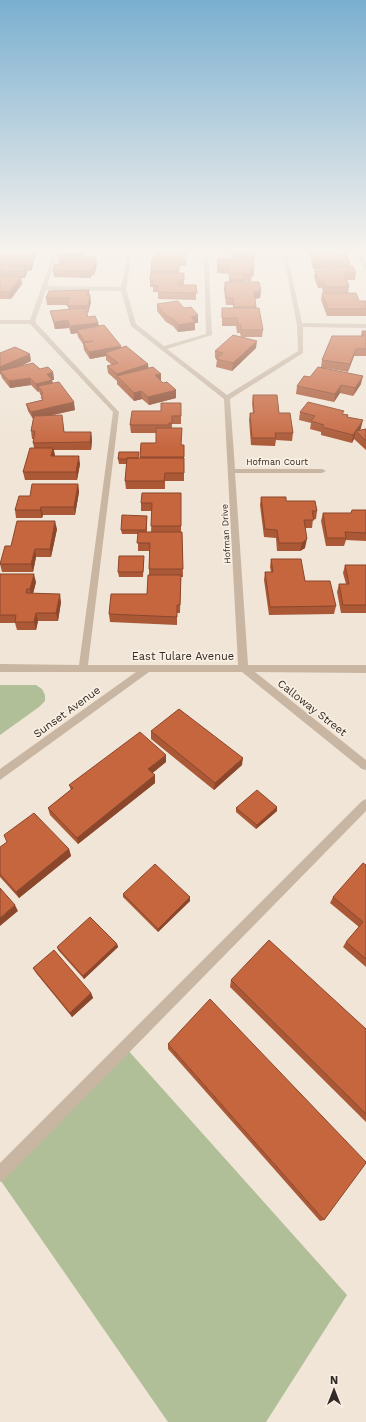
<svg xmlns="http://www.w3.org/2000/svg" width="366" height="1422" viewBox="0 0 366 1422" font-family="'Work Sans',sans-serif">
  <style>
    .green { fill: #b0bf97 }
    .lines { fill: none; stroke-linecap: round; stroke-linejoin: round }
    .minor { fill: #c8b6a3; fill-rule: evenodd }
    .wall { fill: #aa5836 }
    .shaded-wall { fill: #8b472c }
    .building { fill: #c6663f; stroke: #8b472c }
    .labels { text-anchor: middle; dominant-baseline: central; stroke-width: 3.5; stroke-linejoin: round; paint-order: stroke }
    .far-street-label { font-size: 9px; fill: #332a25; stroke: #f9efe2 }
    .street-label { font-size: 11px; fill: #332a25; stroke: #f9efe2 }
  </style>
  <rect width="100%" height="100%" fill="#f0e5d6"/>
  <path class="green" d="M0,685H36L42,689L45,695V701L39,707L0,735Z
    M126,1048L347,1295L266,1422H168L1,1181Z"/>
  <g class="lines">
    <path class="minor" d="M55,249H59L47,286L121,287L129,249H133L126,289L136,324L164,346L206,334L204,249H208L212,335L167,349L227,395L298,351L297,325L282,249H286L302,323L366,324V328L303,327V353L230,399L235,469H322L326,471L322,473H235L248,665H366V673L255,672L366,760V770L362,769L242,672H149L0,780V769L136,672H0V664L79,665L113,412L30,324H0V320H30ZM46,290L121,291L131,326L224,399L238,665H88L119,412L35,322Z
      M356,249H360L366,263V270L364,269Z
      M366,799V811L5,1179L0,1182V1163L362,801Z"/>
  </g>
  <path class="wall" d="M0,249H22L36,256L33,263V265L31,271H27V273L25,278H21L22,284L11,299H0Z
    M65,249H95V250H92L91,253L83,254L82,257L97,264L94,275H92L91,278L54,277L53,271L61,264V263H59L58,259L64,255V251Z
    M157,249H193V252H186V266H179V273H184V285H196V300L158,299V292H153V287H150V280L152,257H156Z
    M210,249H255V259H231L230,253H211Z
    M310,249H333L334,254L350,263L349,266L356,273L355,280H347L349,287L348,293L359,301H366V316H327L321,300L322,293H323L322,288H318L314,277L315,270H330V269H313L310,254Z
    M217,259L254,269V276H252L251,281H244V282L261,291L260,298L255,299L256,308L263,330L262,337H244L256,348L232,371L216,367L217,359L215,358V351L241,337L240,333H237L236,326H222V308H233V305H226L224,289L225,282H229V274L217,273Z
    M89,290L91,302L88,313H87L88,317L98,323L99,326L121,346V348L149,368L161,374V381L176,398L149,405L142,399L134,401L117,384V381L108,373L107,366L112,365L106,360V356L90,359L84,350L83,344L78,337L77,333L71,334L69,328L55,329L52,318L50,311L68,309V305H47L46,298Z
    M157,304L184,308L198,315V323H195V330L178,332L173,326L166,322L157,311Z
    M362,331H366V356H354L348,372L325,368L361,384L353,396L340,393L334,402L296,394L297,386L310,377L321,367L322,360L361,336Z
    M0,353L31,361L23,365L53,372L54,380H52L53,383L75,410L49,416L63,423L64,432H91L92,440L91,450H54L55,456L80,464L77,480H25L23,472L34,448L33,443L34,439H32L31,431L33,419L28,411L26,404L42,400L41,397H42L40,394L39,391L38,392L31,385L10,388L2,378L1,375L0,374Z
    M253,395L279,413L293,433L292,441L276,440L275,446L251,445L249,420L250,413H253L252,403Z
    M181,403V424H172V428L181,445H184V481H165V489H126L125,481L127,464H119L118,459L140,458L141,443H156V433H131L130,425L161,411Z
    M300,412L344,414L348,415V417L361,428L360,430L366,429V450L354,439L352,443L321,435V432L310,429L311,423L299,420Z
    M78,484L79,492L75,515H43L42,518H16L15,510L30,496Z
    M181,493V532H182L183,577H181L180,613H177V625L110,622L109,614L147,594L149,575V551H138V534H122L121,530L147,516V532H151L152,511H141V503Z
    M261,497L286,501L317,511L316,519H313L312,528H305V548L300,551H277L276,538L264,537L260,505Z
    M366,510V541L346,540L344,546H326L321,521L323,513H351Z
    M57,529L51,557H36L33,572H2L0,564Z
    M271,559L305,581L336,606L334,614L269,615L264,580L265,572H271L270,567Z
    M144,560L143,577H119L118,572Z
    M345,565H366V613H341L337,592L339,584H346L343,573Z
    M0,574L36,582L33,594L61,602L58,621H38L36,630H17L15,623H0Z
    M151,731L242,765L214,790L151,739Z
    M166,762L152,773L155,783L78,844L50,815L48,808L71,790L69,785Z
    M277,807V811L256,829L236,812V808Z
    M0,847L69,849L71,856L19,898L0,877Z
    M366,865V967L343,947L346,942L359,927L330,903L333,897Z
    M123,894L190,897V901L158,932L123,897Z
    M117,944L118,947L84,979L58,950L57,947Z
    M33,968L91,993L93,998L72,1017L36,973Z
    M231,980L366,1029V1122L230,987Z
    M168,1044L324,1220L320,1221L168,1049Z"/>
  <path class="shaded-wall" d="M35,249L36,256L33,263L32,256Z
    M82,249L83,254L82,258L81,251Z
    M96,257L97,264L94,275V268Z
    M32,259L33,265L31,271L30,264Z
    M26,266L27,273L25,278L24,271Z
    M21,277L22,284L11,299L9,292Z
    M261,291L260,298L253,299L254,292Z
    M90,295L91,302L88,313V306Z
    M198,315V323H195V330L178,332V325L191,317Z
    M68,320L69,328L55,329L54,322Z
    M98,323L99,331L77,330L78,333L71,334L70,326Z
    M257,341L256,348L232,371L233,363Z
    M121,346L122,354L105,353L106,356L90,359L89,352Z
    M356,349L354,356L348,372L350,364Z
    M30,354L31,361L3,374L0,371V367Z
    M148,364L149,372L118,377L117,374Z
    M53,372L54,380H52L54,388L38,386L39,391L38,392L36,384L47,374Z
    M161,374V381L155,375Z
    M363,376L361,384L353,396L355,388Z
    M30,378L31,385L10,388L9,381Z
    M341,385L340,393L334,402L335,394Z
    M176,390V398L149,405L148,397Z
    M141,391L142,399L134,401V393Z
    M74,402L75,410L33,419L31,412Z
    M363,420L361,428L358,433L356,431L354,439L352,443L353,435Z
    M91,432L92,440L91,450L90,442Z
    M53,448L55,456H51Z
    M79,456L80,464L77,480L76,472Z
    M78,484L79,492L75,515L74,507Z
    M41,507L43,515L42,518L40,510Z
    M55,521L57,529L51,557L50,549Z
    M307,539L305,548L300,551L302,543Z
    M35,549L36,557L33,572L31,564Z
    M34,574L36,582L32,597L30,589Z
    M60,594L61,602L58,621L56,613Z
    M36,613L38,621L36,630L34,622Z
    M166,755V762L149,776L148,769Z
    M243,758L242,765L214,790L215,783Z
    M155,775V783L78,844L77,838Z
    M277,807V811L256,829L257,825Z
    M69,849L71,856L19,898L16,892Z
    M190,897V901L158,932V929Z
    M15,905L18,911L0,926V918Z
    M117,944L118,947L84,979L83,976Z
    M91,993L93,998L72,1017L70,1013Z"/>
  <path class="building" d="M0,249H21H20H35L32,256H0Z
    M65,249H82L81,251H64Z
    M157,249H185L186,253H156Z
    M231,249H255V252H231Z
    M311,249H333L334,254H346L350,263L332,262H314Z
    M163,254H186V260H179V271H151L152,257H162Z
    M60,255H76L75,257H73L72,259H58Z
    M73,257H96L94,268H91V271H53L55,264H61L62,261H71Z
    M0,259H32L30,264H10L9,266H26L24,271H0V266H1L2,263H0Z
    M217,259H253L254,269H251L252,274H243L244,280H230L229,267H218Z
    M330,266H353L356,273H344L349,287H325L323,281H319L315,270H332Z
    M151,273H184V280H179V285H196L197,293L158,292V285H153V280H150Z
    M0,276L21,277L9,292H0Z
    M225,282H259L261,291L254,292L256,307H234L233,298H226Z
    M89,290L87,295H90L88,306H67L69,298H46L49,291Z
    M322,293H356L359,301H366V309H328Z
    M178,301L184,308L191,307L198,315L191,317L195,322L178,325L173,319L165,315L157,304Z
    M85,308L88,317L95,316L98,323L70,326L68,320L54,322L50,311Z
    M222,308H259L263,330H241V325H238L237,318H222Z
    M104,325L121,346L89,352L83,343L93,341L85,342L77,330Z
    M362,331H366V349H356L350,364L322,360L332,336H364Z
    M233,335L257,341L233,363L216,359L223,353L215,351Z
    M126,346L148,364L117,374L107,366L118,363L105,353Z
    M15,347L30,354L0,367V353Z
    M33,363L40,369L48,367L53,372L47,374L52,380L36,384L30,378L9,381L0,371Z
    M153,367L161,374L155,375L163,383L167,382L176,390L148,397L141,391L134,393L117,376Z
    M318,367L363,376L355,388L341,385L335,394L297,386L304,376L310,377Z
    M59,382L74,402L31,412L26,404L43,400L41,397H43L41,394L43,393L38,386Z
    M253,395H277L279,413H290L293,433H275L276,438H252L250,413H254Z
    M308,402L344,411L342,414L348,415L347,417L363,420L353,435L322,427L324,425L311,421L315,416L300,412Z
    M161,403H181V416H172V423H169V425H130L132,411H161Z
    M62,415L64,432H91L90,442L33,443L35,431H31L34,416Z
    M156,428H182L181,445H184V457H140L141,443H156Z
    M366,429V441L356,431Z
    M30,448H53L51,456H79L76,472H23Z
    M119,452H139L138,458H127V459H118Z
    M127,458H184V473H165L164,481H125Z
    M32,484H78L74,507H41L40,510H15L19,496H30Z
    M142,493H181V526H151L152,503H141Z
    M261,497H286V501H315L317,511H312L314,520H304L307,539L302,543H279L277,530L265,529Z
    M352,510H366V533L345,532L346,538H327L323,513H351Z
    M122,515L147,516L146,530H121Z
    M17,521H55L50,549H35L31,564H0L5,546H11Z
    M138,532H182L183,569H149L150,543H137Z
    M119,556H144L143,572H118Z
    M271,559H301L305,581H330L336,606L270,607L265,572H273Z
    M345,565H366V605H343L339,584H349Z
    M0,574H34L30,589H27L26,593L60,594L56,613H36L34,622H15L16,615H0Z
    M148,575H181L180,605H177V617L109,614L111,594H147Z
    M179,709L243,758L215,783L151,731Z
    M140,732L166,755L148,769L155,775L77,838L48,808L73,788L69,785Z
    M257,790L277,807L257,825L236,808Z
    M34,813L69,849L16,892L0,874V847L7,842L4,835Z
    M363,863L366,865V959L346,942L363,922L333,897Z
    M155,864L190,897L158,929L123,894Z
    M0,888L15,905L0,918Z
    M90,917L117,944L83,976L57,947Z
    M269,940L366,1029V1114L231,980Z
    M54,950L91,993L70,1013L33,968Z
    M210,999L366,1162V1163L324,1220L168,1044Z"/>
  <linearGradient id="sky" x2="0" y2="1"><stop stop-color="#7aafd0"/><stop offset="0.56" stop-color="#f8f3ed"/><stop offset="1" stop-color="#f8f3ed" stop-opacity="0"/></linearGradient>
  <rect width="366" height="448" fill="url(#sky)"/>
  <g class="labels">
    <g class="far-street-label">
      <text x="277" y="462">Hofman Court</text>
      <text transform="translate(226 534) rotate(-93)">Hofman Drive</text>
    </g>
    <g class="street-label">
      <text x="183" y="656">East Tulare Avenue</text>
      <text transform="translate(312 708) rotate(38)">Calloway Street</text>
      <text transform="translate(67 712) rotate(-36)">Sunset Avenue</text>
    </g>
  </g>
  <g transform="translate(334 1390)" stroke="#f9efe2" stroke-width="3" paint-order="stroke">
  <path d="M0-3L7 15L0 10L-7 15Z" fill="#332a25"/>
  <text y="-6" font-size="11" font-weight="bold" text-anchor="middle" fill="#332a25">N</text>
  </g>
</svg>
